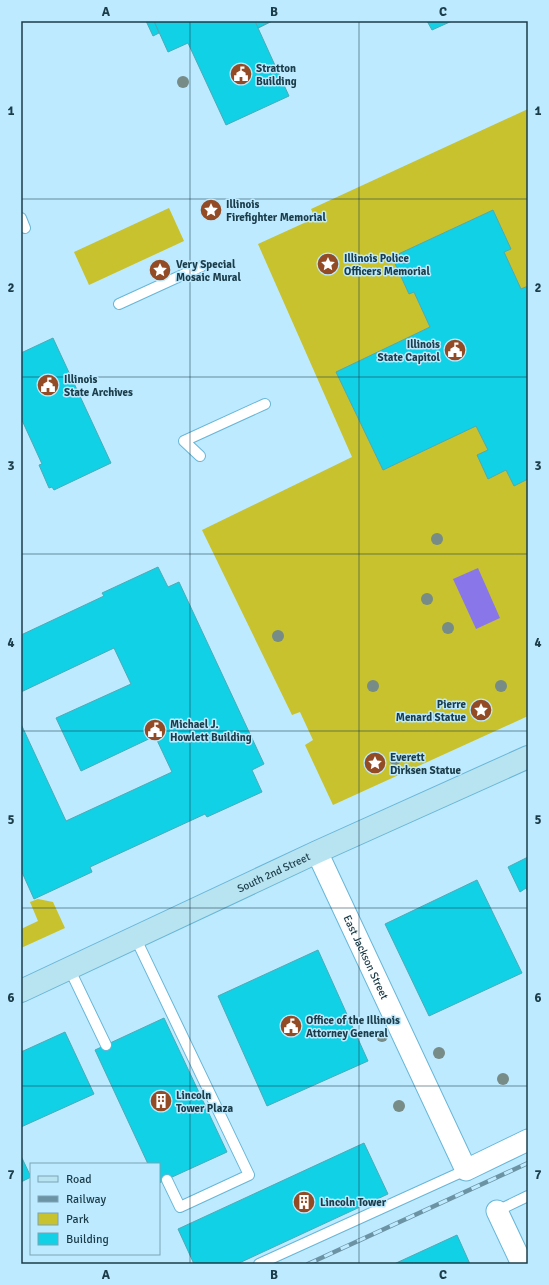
<svg xmlns="http://www.w3.org/2000/svg" width="549" height="1285" viewBox="0 0 549 1285" font-family="Signika,sans-serif">
  <style>
    .green { fill: #c7c22e }
    .water { fill: #8977ea }
    .building { fill: #10d1e5; stroke: #4babb8 }
    .lines { fill: none; stroke-linecap: round; stroke-linejoin: round }
    .lane-casing { stroke: #68b6d7; stroke-width: 12 }
    .street-casing { stroke: #68b6d7; stroke-width: 23 }
    .secondary-casing { stroke: #68b6d7; stroke-width: 24 }
    .lane { stroke: #fff; stroke-width: 10 }
    .street { stroke: #fff; stroke-width: 21 }
    .secondary { stroke: #b8e3f1; stroke-width: 22 }
    .rail-casing { stroke: #6c93a4; stroke-width: 4.5 }
    .rail { stroke: #bdeaff; stroke-width: 3; stroke-dasharray: 9; stroke-linecap: butt }
    .tree { fill: #778b87 }
    .grid { fill: none; stroke: #1b3c49; stroke-width: 1; stroke-opacity: 0.55 }
    .labels { text-anchor: middle; dominant-baseline: central; stroke-width: 3; stroke-linejoin: round; paint-order: stroke }
    .poi-label { font-size: 11px; font-weight: bold; fill: #1b3c49; stroke: #bdeaff; text-anchor: start }
    .street-label { font-size: 11px; fill: #1b3c49; stroke: #bdeaff }
    .neatline { fill: none; stroke: #1b3c49; stroke-width: 1.5 }
    .grid-label { font-size: 13px; text-anchor: middle; font-weight: bold; fill: #1b3c49 }
  </style>
  <rect width="100%" height="100%" fill="#bdeaff"/>
  <path class="green" d="M528,109V716L333,805L305,745L313,740L300,712L292,715L202,530L352,457L258,244L315,218L311,209Z
    M169,208L184,241L89,285L74,252Z
    M38,899L53,902L65,928L21,948V929L38,921L30,902Z"/>
  <path class="water" d="M478,568L500,618L476,629L453,579Z"/>
  <path class="building" d="M146,21H154L159,33L153,36Z
    M154,21H272L258,28L289,96L226,125L188,43L168,52Z
    M255,21H272L258,28Z
    M427,21H452L432,30Z
    M493,210L511,249L504,252L521,289L528,286V479L514,486L506,470L488,479L477,455L488,450L476,426L383,470L336,372L430,327L414,292L409,294L392,257Z
    M53,338L111,463L54,490L52,487L49,488L39,465L42,464L21,418V353Z
    M158,567L168,587L179,582L264,764L252,770L262,792L207,817L205,814L90,867L92,872L34,899L21,870V724L66,821L172,772L155,736L81,771L56,718L131,684L114,648L21,692V635L104,596L102,593Z
    M528,857V892L526,888L520,892L508,867Z
    M477,880L522,973L429,1016L385,924Z
    M318,950L368,1061L267,1106L218,996Z
    M164,1018L227,1152L159,1183V1164H148L95,1050Z
    M65,1032L94,1094L21,1127V1052Z
    M364,1143L388,1194L237,1264H194L178,1229Z
    M21,1156L31,1177L21,1182Z
    M457,1235L470,1264H394Z"/>
  <g class="lines">
    <g class="lane-casing">
      <path id="lane" d="M21,218L25,228
        M119,304L202,266
        M200,456L184,441L265,404
        M135,937L249,1175L180,1207L167,1180
        M69,968L106,1045
        M497,1211L528,1196
        M259,1264L466,1170"/>
    </g>
    <g class="street-casing">
      <g id="street">
        <path id="s1" d="M317,852L466,1170L528,1140"/>
        <path d="M497,1211L522,1264"/>
      </g>
    </g>
    <g class="secondary-casing">
      <g id="secondary">
        <path id="s2" d="M21,991L317,852L528,757"/>
      </g>
    </g>
    <use href="#lane" class="lane"/>
    <use href="#street" class="street"/>
    <use href="#secondary" class="secondary"/>
    <g class="rail-casing">
      <path id="rail" d="M308,1264L528,1163"/>
    </g>
    <use href="#rail" class="rail"/>
  </g>
  <g class="tree">
    <circle cx="183" cy="82" r="6"/>
    <circle cx="437" cy="539" r="6"/>
    <circle cx="427" cy="599" r="6"/>
    <circle cx="448" cy="628" r="6"/>
    <circle cx="278" cy="636" r="6"/>
    <circle cx="373" cy="686" r="6"/>
    <circle cx="501" cy="686" r="6"/>
    <circle cx="395" cy="759" r="6"/>
    <circle cx="382" cy="1036" r="6"/>
    <circle cx="439" cy="1053" r="6"/>
    <circle cx="503" cy="1079" r="6"/>
    <circle cx="399" cy="1106" r="6"/>
  </g>
  <path class="grid" d="M190,21V1264M359,21V1264M21,199H528M21,377H528M21,554H528M21,731H528M21,908H528M21,1086H528"/>
  <defs>
    <g id="civic-disc" transform="scale(1.15)"><circle r="9.5" fill="#924b24" stroke="#bdeaff"/><path d="M-.6-6.5H3V-4.5H.6V-3L4-1V1h2V6H-6V1h2V-1L-.6-3ZM-1.2 2.5V6h2.4V2.5Z" fill="#fff"/></g>
    <g id="sight-disc" transform="scale(1.15)"><circle r="9.5" fill="#924b24" stroke="#bdeaff"/><path d="M0-6L1.8-2.2L6-1.7L2.9 1.2L3.7 5.4L0 3.3L-3.7 5.4L-2.9 1.2L-6-1.7L-1.8-2.2Z" fill="#fff"/></g>
    <g id="building-disc" transform="scale(1.15)"><circle r="9.5" fill="#924b24" stroke="#bdeaff"/><path d="M-4-6H4V6H1V3H-1V6H-4ZM-2.5-4.3h1.7v1.8h-1.7ZM.8-4.3h1.7v1.8H.8ZM-2.5-1h1.7V.8h-1.7ZM.8-1h1.7V.8H.8Z" fill="#fff"/></g>
  </defs>
  <g fill-rule="evenodd">
    <use href="#civic-disc" x="241" y="74"/>
    <use href="#sight-disc" x="211" y="210"/>
    <use href="#sight-disc" x="328" y="264"/>
    <use href="#sight-disc" x="160" y="270"/>
    <use href="#civic-disc" x="455" y="350"/>
    <use href="#civic-disc" x="48" y="385"/>
    <use href="#sight-disc" x="481" y="710"/>
    <use href="#civic-disc" x="155" y="730"/>
    <use href="#sight-disc" x="375" y="763"/>
    <use href="#civic-disc" x="291" y="1026"/>
    <use href="#building-disc" x="161" y="1101"/>
    <use href="#building-disc" x="304" y="1202"/>
  </g>
  <g class="labels">
    <g class="poi-label">
      <text x="256" y="68">Stratton<tspan x="256" dy="13">Building</tspan></text>
      <text x="226" y="204">Illinois<tspan x="226" dy="13">Firefighter Memorial</tspan></text>
      <text x="344" y="258">Illinois Police<tspan x="344" dy="13">Officers Memorial</tspan></text>
      <text x="176" y="264">Very Special<tspan x="176" dy="13">Mosaic Mural</tspan></text>
      <text x="440" y="344" text-anchor="end">Illinois<tspan x="440" dy="13">State Capitol</tspan></text>
      <text x="64" y="379">Illinois<tspan x="64" dy="13">State Archives</tspan></text>
      <text x="466" y="704" text-anchor="end">Pierre<tspan x="466" dy="13">Menard Statue</tspan></text>
      <text x="170" y="724">Michael J.<tspan x="170" dy="13">Howlett Building</tspan></text>
      <text x="390" y="757">Everett<tspan x="390" dy="13">Dirksen Statue</tspan></text>
      <text x="306" y="1020">Office of the Illinois<tspan x="306" dy="13">Attorney General</tspan></text>
      <text x="176" y="1095">Lincoln<tspan x="176" dy="13">Tower Plaza</tspan></text>
      <text x="320" y="1202">Lincoln Tower</text>
    </g>
    <g class="street-label">
      <text stroke="none"><textPath href="#s2" startOffset="279">South 2nd Street</textPath></text>
      <text stroke="none"><textPath href="#s1" startOffset="116">East Jackson Street</textPath></text>
    </g>
  </g>
  <rect width="549" height="1285" fill="none" stroke="#bdeaff" stroke-width="44"/>
  <rect x="30" y="1163" width="130" height="92" fill="#bdeaff" stroke="#7ca4b6"/>
  <rect x="38" y="1176" width="20" height="6" fill="#b8e3f1" stroke="#7ca4b6"/>
  <text x="66" y="1183" font-size="12" fill="#1b3c49">Road</text>
  <rect x="38" y="1196" width="20" height="6" fill="#6c93a4" stroke="#7ca4b6"/>
  <text x="66" y="1203" font-size="12" fill="#1b3c49">Railway</text>
  <rect x="38" y="1213" width="20" height="12" fill="#c7c22e" stroke="#7ca4b6"/>
  <text x="66" y="1223" font-size="12" fill="#1b3c49">Park</text>
  <rect x="38" y="1233" width="20" height="12" fill="#10d1e5" stroke="#7ca4b6"/>
  <text x="66" y="1243" font-size="12" fill="#1b3c49">Building</text>
  <rect x="22" y="22" width="505" height="1241" class="neatline"/>
  <g class="grid-label">
    <text x="106" y="16">A</text>
    <text x="274" y="16">B</text>
    <text x="443" y="16">C</text>
    <text x="11" y="115">1</text>
    <text x="538" y="115">1</text>
    <text x="11" y="292">2</text>
    <text x="538" y="292">2</text>
    <text x="11" y="470">3</text>
    <text x="538" y="470">3</text>
    <text x="11" y="647">4</text>
    <text x="538" y="647">4</text>
    <text x="11" y="824">5</text>
    <text x="538" y="824">5</text>
    <text x="11" y="1002">6</text>
    <text x="538" y="1002">6</text>
    <text x="11" y="1179">7</text>
    <text x="538" y="1179">7</text>
    <text x="106" y="1279">A</text>
    <text x="274" y="1279">B</text>
    <text x="443" y="1279">C</text>
  </g>
</svg>
